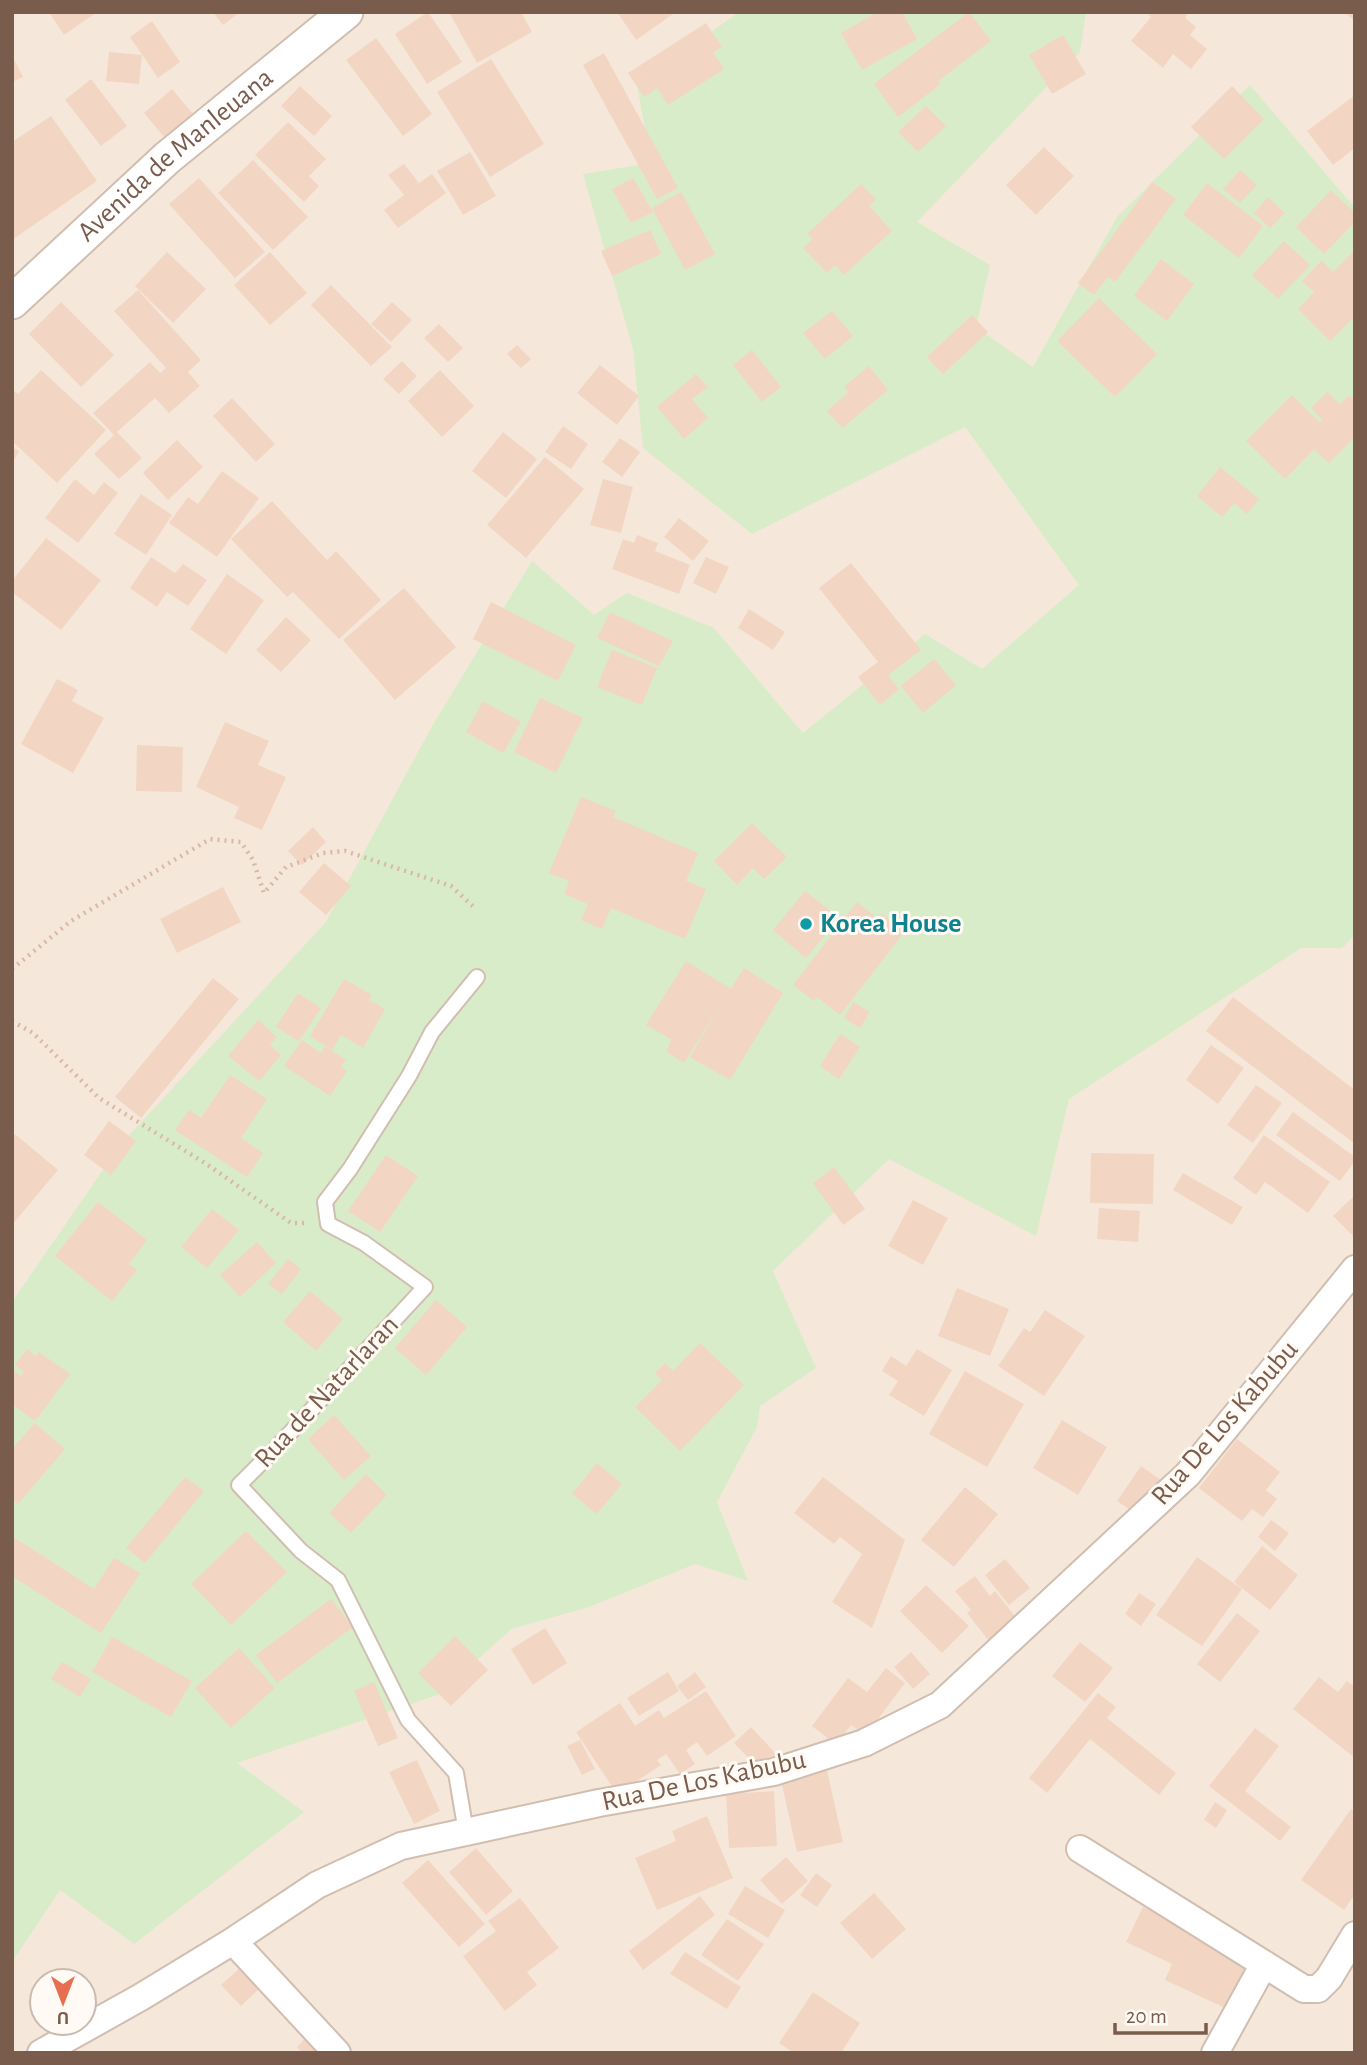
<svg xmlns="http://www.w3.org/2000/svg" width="1367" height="2065" viewBox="0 0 1367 2065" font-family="'Alegreya Sans',sans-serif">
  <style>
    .residential { fill: #f5e8da; fill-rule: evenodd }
    .green { fill: #d8ecc9 }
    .building { fill: #f3d5c3 }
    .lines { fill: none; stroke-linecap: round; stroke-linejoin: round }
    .service-casing { stroke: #d1beb0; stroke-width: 18 }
    .minor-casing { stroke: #d1beb0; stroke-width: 30 }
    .tertiary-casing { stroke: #d1beb0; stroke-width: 37 }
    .path { stroke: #d9b8a5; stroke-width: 4.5; stroke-dasharray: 2 5; stroke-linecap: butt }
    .service { stroke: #fff; stroke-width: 14 }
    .minor { stroke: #fff; stroke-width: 26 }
    .tertiary { stroke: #fff; stroke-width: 33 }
    .culture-dot { fill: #0f9aa8; stroke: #fffaf3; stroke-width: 2.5 }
    .labels { text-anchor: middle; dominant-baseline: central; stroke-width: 6; stroke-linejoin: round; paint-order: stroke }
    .street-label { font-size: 28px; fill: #7a5c4d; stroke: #fffaf3 }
    .culture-label { font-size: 28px; font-weight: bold; fill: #0d838f; stroke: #fffaf3; text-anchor: start }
  </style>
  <rect width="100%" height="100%" fill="#fdf6ec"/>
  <path class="residential" d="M12,12H1355V2053H12ZM42,1981H84V2023H42Z"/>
  <path class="green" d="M739,12H1086L1080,52L917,222L990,265L976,327L1033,367L1117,217L1250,85L1355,208V935L1342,948H1301L1069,1099L1036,1236L889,1159L773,1271L816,1368L760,1406L757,1427L717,1502L748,1581L695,1564L589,1607L511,1629L440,1694L237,1763L304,1812L134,1944L60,1890L12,1962V1302L120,1145L326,922L431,728L532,561L594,615L627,593L714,628L803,733L925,634L982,669L1079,585L965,427L752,534L643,448L633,349L583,174L651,163L637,85Z"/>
  <path class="building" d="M49,12H97L64,35Z
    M213,12H240L223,25Z
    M428,12L462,62L427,84L395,34Z
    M449,12H521L532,32L477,63Z
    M617,12H676L636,40Z
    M878,12H902L917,39L862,70L841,33Z
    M969,12L991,41L938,81L941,84L898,117L874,84Z
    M1145,12H1189L1185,18L1196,27L1190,35L1207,49L1191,69L1173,54L1163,68L1131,41L1151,17Z
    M1344,12H1355V21Z
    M152,21L180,62L158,78L130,37Z
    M706,23L722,47L713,52L724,69L668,105L657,88L644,97L628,73Z
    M1063,35L1086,74L1052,94L1029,55Z
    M376,38L432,114L403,136L346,60Z
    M109,52L142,55L139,84L106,81Z
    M604,53L678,188L657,199L583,65Z
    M12,55L23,77L12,82Z
    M491,59L544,144L490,177L437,92Z
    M91,79L127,126L101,146L65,100Z
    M300,86L332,116L314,136L281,106Z
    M1232,86L1264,119L1224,159L1191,127Z
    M172,89L194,115L165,138L144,113Z
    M1355,95V148L1333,165L1307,131Z
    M926,106L946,126L918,152L898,132Z
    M51,116L97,181L12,240V142Z
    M288,122L326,159L309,176L319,186L304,202L255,155Z
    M1044,147L1074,176L1036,215L1006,185Z
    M470,152L496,196L463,215L437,171Z
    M253,160L308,217L273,250L218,193Z
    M404,164L419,183L432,174L446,193L398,228L384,210L404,195L388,175Z
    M1240,170L1257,185L1240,203L1223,189Z
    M199,178L265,252L235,278L169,204Z
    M633,178L653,212L631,223L612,189Z
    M1152,182L1176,199L1115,282L1108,277L1094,295L1078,283Z
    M1207,183L1263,226L1239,258L1183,215Z
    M861,184L876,199L869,206L892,231L844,275L835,265L827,273L803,248L813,239L807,234Z
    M1331,190L1355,213V222L1324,254L1296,227Z
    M681,192L715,254L685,270L652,208Z
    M1268,197L1285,213L1270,228L1254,213Z
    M650,230L661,254L612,276L601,251Z
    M1284,241L1310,265L1278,299L1252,275Z
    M1355,250V316L1330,341L1298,309L1314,292L1302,281L1322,260L1333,272Z
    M167,252L206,289L173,323L135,286Z
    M270,252L307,293L270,325L234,285Z
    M1161,259L1194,284L1167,321L1134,296Z
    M331,285L392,347L371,366L311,305Z
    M138,290L201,360L188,372L200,386L169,413L155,398L117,432L142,458L119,479L94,454L114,435L93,413L150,362L160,373L166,368L114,311Z
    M1099,298L1157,354L1115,397L1057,341Z
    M61,302L114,355L81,387L29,334Z
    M392,302L412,320L391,342L371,324Z
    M832,311L853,336L825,359L803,333Z
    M972,315L988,332L943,374L927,357Z
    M439,324L463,348L448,362L424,338Z
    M517,345L531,359L521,368L507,354Z
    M752,350L781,387L762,402L733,365Z
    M402,361L417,376L399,394L383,379Z
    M600,365L639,396L617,425L577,393Z
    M869,366L888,390L842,428L827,411L849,392L844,387Z
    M41,370L106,430L57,483L12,441V389L18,394Z
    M440,370L474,406L442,437L408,401Z
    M696,374L708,387L692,399L708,418L684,439L657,407Z
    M1327,392L1340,404L1349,395L1355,400V437L1329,463L1314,449L1285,479L1246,441L1292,395L1320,423L1323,421L1311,408Z
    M232,398L275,444L256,462L213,416Z
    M563,426L588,444L571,469L545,452Z
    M503,432L537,459L506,498L472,471Z
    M620,438L640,452L622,477L602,462Z
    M177,440L203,467L168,500L143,473Z
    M12,447L19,451L12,464Z
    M545,457L584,489L526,558L487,525Z
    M1220,467L1259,499L1247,514L1234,503L1222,517L1197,496Z
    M222,471L259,498L217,557L169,523L188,497L198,504Z
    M75,479L94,495L104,482L118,493L78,543L45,518Z
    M603,479L633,487L621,533L590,525Z
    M141,494L172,515L146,555L114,534Z
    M272,501L327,560L336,551L381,600L339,639L293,592L287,597L231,539Z
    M679,518L709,541L693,561L664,537Z
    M637,535L658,543L655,551L690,565L679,594L612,569L623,539L634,543Z
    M46,538L101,580L61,630L12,592V581Z
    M151,557L175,573L183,564L207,580L188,606L167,592L157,607L130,588Z
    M706,557L729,567L716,594L693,583Z
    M851,563L921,650L888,675L899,689L880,705L858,677L878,662L819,588Z
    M227,574L264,600L226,654L190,629Z
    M404,588L456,647L395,700L343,640Z
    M491,602L576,645L558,681L473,639Z
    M749,609L785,632L773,650L738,628Z
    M610,612L673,641L659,666L597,638Z
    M286,617L311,640L281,672L256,650Z
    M612,650L657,668L642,705L597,687Z
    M934,659L956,685L923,713L901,686Z
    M57,679L78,690L72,701L104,718L73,773L21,744Z
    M540,698L583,718L556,773L514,752Z
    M483,701L521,722L503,753L466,732Z
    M225,722L269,741L258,765L286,777L262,830L234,818L239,807L196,787Z
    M137,745L183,747L182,792L136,791Z
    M581,797L616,811L613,817L698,853L686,881L706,889L685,939L611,908L602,929L581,920L588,904L564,894L569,881L549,873Z
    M752,823L787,857L764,879L753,868L737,885L714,861Z
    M313,827L326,842L302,865L288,851Z
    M324,863L351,886L326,915L299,892Z
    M223,887L241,922L177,953L160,919Z
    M805,891L839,918L806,958L773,930Z
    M857,902L878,919L882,914L905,931L840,1015L817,997L814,1001L793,985Z
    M686,961L731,989L744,968L783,993L730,1080L690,1057L723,1002L684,1063L667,1052L671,1039L646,1025Z
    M213,978L239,999L141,1118L115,1097Z
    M344,979L372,995L369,1000L385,1009L363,1048L341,1035L332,1050L310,1036Z
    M298,993L321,1008L299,1041L276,1027Z
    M1233,997L1355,1090V1144L1206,1031Z
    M853,1002L870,1012L860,1028L844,1018Z
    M258,1020L277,1037L270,1045L281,1055L259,1081L228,1056Z
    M840,1034L860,1047L839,1079L820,1066Z
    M302,1040L321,1053L325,1046L346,1060L341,1067L347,1071L330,1096L284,1066Z
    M1211,1045L1244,1068L1218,1104L1186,1080Z
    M230,1075L267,1099L241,1138L263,1153L247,1177L175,1130L189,1110L201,1118Z
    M1256,1085L1282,1103L1253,1143L1227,1125Z
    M1293,1112L1355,1157V1161L1340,1181L1276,1135Z
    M109,1121L136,1141L111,1175L84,1155Z
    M15,1134L58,1170L12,1225V1137Z
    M1264,1135L1330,1182L1308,1213L1265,1182L1256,1195L1233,1178Z
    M1091,1153L1154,1154L1153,1204L1090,1203Z
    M386,1155L418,1176L380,1232L348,1211Z
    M834,1167L865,1209L843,1225L813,1183Z
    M1183,1173L1243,1207L1232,1225L1173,1190Z
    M1355,1195V1238L1333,1216Z
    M913,1200L948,1218L923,1265L888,1246Z
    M98,1202L147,1240L129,1264L137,1270L112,1301L55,1256Z
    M1099,1208L1140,1211L1138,1242L1097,1239Z
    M212,1209L239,1230L207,1268L181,1247Z
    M257,1242L276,1263L240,1297L220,1275Z
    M288,1259L301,1269L282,1294L268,1284Z
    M957,1288L1009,1309L990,1356L938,1336Z
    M310,1291L343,1319L316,1351L283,1322Z
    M436,1300L467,1327L426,1375L395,1348Z
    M1045,1310L1085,1336L1044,1396L998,1366L1024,1328L1030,1332Z
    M700,1343L744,1385L680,1451L635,1407L662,1380L655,1373L665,1363L673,1371Z
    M27,1349L36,1356L39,1352L70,1374L35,1421L12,1404V1370L21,1376L24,1372L15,1365Z
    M917,1349L952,1370L924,1416L889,1395L898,1381L882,1371L891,1356L906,1366Z
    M965,1371L1024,1404L987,1467L929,1434Z
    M334,1415L371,1456L344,1480L308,1439Z
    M1062,1420L1107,1447L1078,1495L1033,1468Z
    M35,1423L65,1449L18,1504L12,1499V1449Z
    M1237,1439L1280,1472L1266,1490L1277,1499L1263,1517L1252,1509L1242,1521L1199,1488Z
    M597,1463L622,1484L597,1514L572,1494Z
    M1141,1466L1165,1483L1141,1517L1117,1501Z
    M366,1474L387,1495L351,1533L329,1513Z
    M185,1477L204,1491L145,1563L126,1548Z
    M823,1477L905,1540L872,1628L832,1602L862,1554L840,1537L834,1544L794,1513Z
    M965,1487L998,1514L954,1567L921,1540Z
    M1271,1520L1289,1533L1275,1551L1258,1537Z
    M246,1531L287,1572L231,1625L191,1584Z
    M12,1536L94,1589L114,1558L140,1573L101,1633L12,1576Z
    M1262,1546L1298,1575L1270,1610L1234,1582Z
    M1197,1557L1242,1589L1202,1646L1156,1615Z
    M1005,1559L1030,1588L1009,1605L985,1575Z
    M975,1576L990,1596L995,1591L1021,1624L992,1645L967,1613L971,1610L955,1591Z
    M926,1585L969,1626L942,1653L900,1611Z
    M1139,1593L1156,1604L1141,1626L1125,1614Z
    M331,1599L353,1627L277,1683L256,1655Z
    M1237,1613L1260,1631L1220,1682L1197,1664Z
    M545,1628L567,1663L533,1685L511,1649Z
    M455,1636L488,1670L451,1706L418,1673Z
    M112,1637L192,1681L171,1717L92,1672Z
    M1080,1642L1113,1668L1085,1702L1052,1676Z
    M239,1648L275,1688L231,1728L195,1688Z
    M911,1652L930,1674L913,1689L894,1667Z
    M62,1662L91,1679L80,1697L51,1679Z
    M886,1668L905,1683L866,1735L851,1725L836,1745L812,1726L848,1678L867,1692Z
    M668,1672L679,1691L639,1716L627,1698Z
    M695,1672L706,1687L688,1700L677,1686Z
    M1319,1677L1338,1692L1347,1681L1355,1687V1758L1293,1709Z
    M374,1682L398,1738L378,1746L354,1691Z
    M706,1691L736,1736L707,1756L697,1742L686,1750L695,1764L680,1774L666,1754L657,1760L661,1765L617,1794L576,1732L620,1703L635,1726L659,1710L664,1718Z
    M1098,1693L1116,1707L1107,1718L1176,1773L1159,1795L1090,1739L1047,1793L1029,1778Z
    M751,1727L778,1756L762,1772L734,1743Z
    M1255,1728L1279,1746L1245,1791L1291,1827L1280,1841L1209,1786Z
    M580,1740L595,1769L582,1775L567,1746Z
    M417,1760L440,1811L414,1824L389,1772Z
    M827,1770L843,1842L797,1852L781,1780Z
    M774,1791L777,1846L729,1848L726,1794Z
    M1215,1802L1227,1810L1216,1828L1204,1820Z
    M1351,1809L1355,1812V1894L1344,1910L1301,1880Z
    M707,1816L733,1878L657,1910L635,1858L676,1841L672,1831Z
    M476,1848L513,1891L486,1915L449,1872Z
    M786,1857L808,1881L782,1904L760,1880Z
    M428,1860L485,1924L459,1947L402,1883Z
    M816,1873L832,1885L817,1907L800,1895Z
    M745,1886L785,1910L768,1938L728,1914Z
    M874,1893L906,1929L872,1959L840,1923Z
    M700,1896L715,1915L643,1970L629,1951Z
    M520,1898L559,1948L527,1972L537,1985L505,2011L463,1956L496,1931L488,1921Z
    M1143,1907L1250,1957L1225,2008L1165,1980L1172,1964L1126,1942Z
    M727,1919L764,1944L738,1981L701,1955Z
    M685,1952L741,1987L727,2009L670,1974Z
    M240,1968L260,1988L241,2006L221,1985Z
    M813,1992L860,2023L841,2053H794L779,2043Z
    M312,2031L334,2053H303L297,2047Z"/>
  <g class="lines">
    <g class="service-casing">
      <path id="service" d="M466,1832L456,1773L408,1720L338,1580L301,1551L239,1485L277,1447L425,1287L364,1243L328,1224L325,1202L350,1169L409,1076L432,1032L477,977"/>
    </g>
    <g class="minor-casing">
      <path id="minor" d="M1080,1849L1304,1989H1318L1329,1978L1355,1935
        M233,1941L337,2053
        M41,2053L141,1997L233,1941L317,1885L401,1846L599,1803L774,1772L864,1743L940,1705L1188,1474L1355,1269
        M1215,2053L1264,1964"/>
    </g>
    <g class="tertiary-casing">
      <g id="tertiary">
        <path id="s1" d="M12,302L167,158L346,12"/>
      </g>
    </g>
    <path class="path" d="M12,969L71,921L210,839L241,842L253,860L264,893L286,867L323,853L345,851L451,886L476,909
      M12,1021L33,1033L99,1098L205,1163L291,1223H308"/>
    <use href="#service" class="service"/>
    <use href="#minor" class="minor"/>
    <use href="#tertiary" class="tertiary"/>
  </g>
  <circle class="culture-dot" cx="806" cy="924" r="7"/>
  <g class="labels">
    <g class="street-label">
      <text stroke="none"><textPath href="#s1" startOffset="220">Avenida de Manleuana</textPath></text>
      <text transform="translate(327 1392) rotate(-47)">Rua de Natarlaran</text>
      <text transform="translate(1225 1423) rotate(-49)">Rua De Los Kabubu</text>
      <text transform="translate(704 1781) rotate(-12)">Rua De Los Kabubu</text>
    </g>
    <g class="culture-label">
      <text x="820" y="924">Korea House</text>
    </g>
  </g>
  <rect width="1367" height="2065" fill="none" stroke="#7a5c4d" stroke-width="28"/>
  <g transform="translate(63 2002) rotate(180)"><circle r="33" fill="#fffaf3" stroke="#cabbb1" stroke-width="2"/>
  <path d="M0-5L12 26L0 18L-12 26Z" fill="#e76f51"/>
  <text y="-10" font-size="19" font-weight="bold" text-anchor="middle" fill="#7a5c4d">U</text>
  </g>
  <path d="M1115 2023v10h91v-10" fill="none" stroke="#7a5c4d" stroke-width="3.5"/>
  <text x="1126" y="2023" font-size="21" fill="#7a5c4d" stroke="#fffaf3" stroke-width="5" paint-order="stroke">20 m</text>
</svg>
